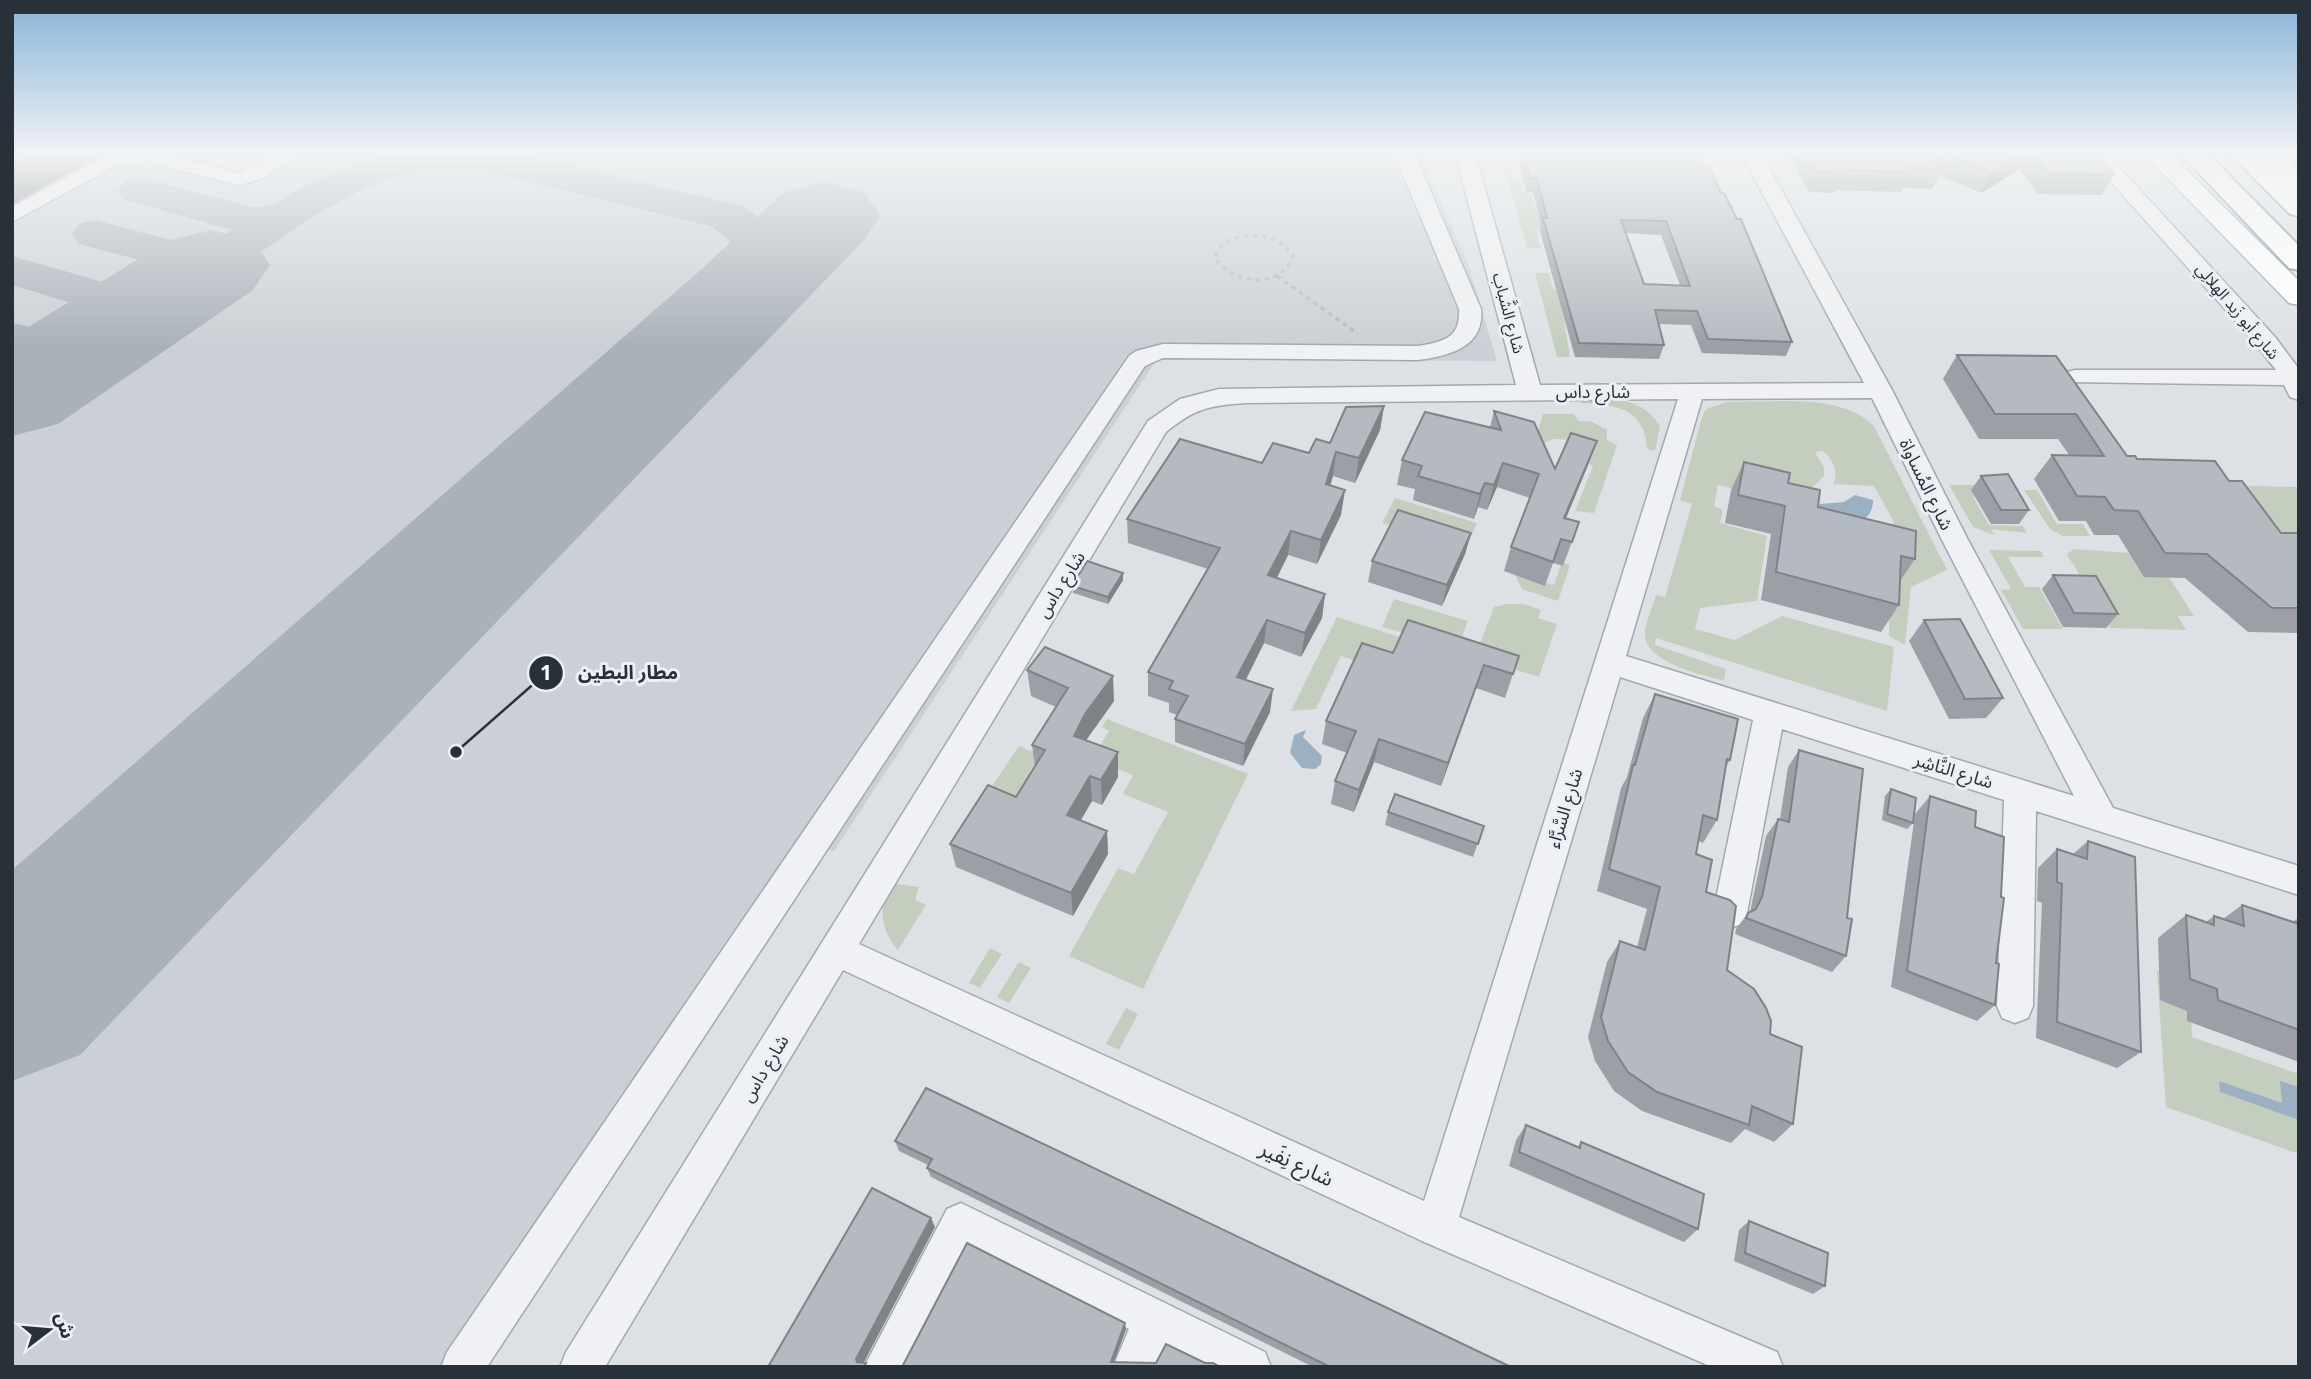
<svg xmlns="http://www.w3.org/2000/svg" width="2311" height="1379" viewBox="0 0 2311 1379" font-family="'Noto Sans','Noto Sans Arabic',sans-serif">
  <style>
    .built { fill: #cbd0d6 }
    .green { fill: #c4cebf }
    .water { fill: #9bb1c2 }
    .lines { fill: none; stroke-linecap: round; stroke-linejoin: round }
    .taxiway { fill: #aab2b9; fill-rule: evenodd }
    .runway { fill: #aab2b9; fill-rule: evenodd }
    .minor-casing { stroke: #a3a8ae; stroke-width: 3 }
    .major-casing { stroke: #9da6af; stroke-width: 3 }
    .highway-casing { stroke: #868f9a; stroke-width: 4 }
    .path { stroke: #b7bbc0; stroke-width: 3.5; stroke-dasharray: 4.5 4.5; stroke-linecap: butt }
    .minor { fill: #eff1f4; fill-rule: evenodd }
    .major { fill: #fff; fill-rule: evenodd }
    .highway { fill: #fff; fill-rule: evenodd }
    .wall { fill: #9ca0a6; fill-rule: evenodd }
    .shaded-wall { fill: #7f8287 }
    .building { fill: #b5bac1; stroke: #7f8287; stroke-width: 2; fill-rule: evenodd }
    .labels { text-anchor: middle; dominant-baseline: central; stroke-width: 6; stroke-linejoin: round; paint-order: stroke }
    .far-street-label { font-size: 16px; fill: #28303a; stroke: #eceff3 }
    .street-label { font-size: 18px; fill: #28303a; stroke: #eceff3 }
    .near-street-label { font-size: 21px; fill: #28303a; stroke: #eceff3 }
    .leader { fill: none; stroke: #28303a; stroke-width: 2.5 }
    .callout-dot { fill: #28303a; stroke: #eceff3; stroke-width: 2.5 }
    .mark-label { font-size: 21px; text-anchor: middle; font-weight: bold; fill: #fff }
    .callout-label { font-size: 19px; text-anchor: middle; font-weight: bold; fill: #28303a; stroke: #eceff3; stroke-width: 6; stroke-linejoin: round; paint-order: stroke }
  </style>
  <rect width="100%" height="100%" fill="#dde1e5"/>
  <path class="built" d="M12,153H1419L1469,266L1497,361L1157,359L834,851L826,849L485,1367H12Z"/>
  <path class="green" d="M1504,166L1511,167L1515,180L1520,181L1524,192L1530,193L1544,230L1536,231L1541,248H1527Z
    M1535,273H1549L1553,289H1559L1569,321H1564L1570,357H1557Z
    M1578,397C1609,398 1642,396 1660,426L1655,451L1647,449C1645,407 1615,405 1580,403Z
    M1727,402C1773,403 1840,392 1874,426L1947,570L1911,587L1905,645L1889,636V588L1871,548L1894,522L1874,486L1833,484C1839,471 1833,460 1823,451L1815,452L1824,468V476L1813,487L1769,497L1718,485L1714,506L1723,510L1720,523L1767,536L1757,601L1700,608L1695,629L1735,640L1782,616L1894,647L1887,711L1656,638L1655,645L1726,669L1724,681C1701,674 1643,663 1645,632C1646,620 1653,606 1656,595L1665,597L1692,504L1680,500L1702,417L1706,409Z
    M1543,414H1574L1579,421H1590L1607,430V440L1617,445L1594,513L1575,511L1593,466L1587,463L1575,440L1552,439L1532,450Z
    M1949,485H1978L1985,497H1973L1989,525L2023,526L2027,533L1991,529L1994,535L1973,527Z
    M2196,485L2299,487V555Z
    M2024,490H2037L2057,524H2083L2090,536H2063L2050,529Z
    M1395,498L1477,523L1465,549L1382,523Z
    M2074,549L2146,554L2160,563L2194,616H2178L2186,630L2110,628L2067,554Z
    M1989,550L2041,551L2044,557H2008L2025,587H2039L2063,629H2023L2001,590L2011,589Z
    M1562,562L1570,565L1558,601L1522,589L1514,573L1554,585Z
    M1394,599L1468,621L1461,640L1417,637L1382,627Z
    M1508,604H1524L1541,610L1538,618L1557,624L1539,677L1475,657L1494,607Z
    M1337,617L1403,638L1388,672L1341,656L1316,709L1291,711Z
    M1107,719L1248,774L1143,989L1069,956L1118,868L1134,874L1168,812L1123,794L1133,775L1092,759L1109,731L1102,727Z
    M1019,746L1041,755L1030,771L1042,776L1017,815L982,801Z
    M888,883L919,887L915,900L926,905L898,950C880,929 879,910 888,883Z
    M990,948L1002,954L980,988L969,983Z
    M1019,962L1031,968L1009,1003L997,997Z
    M2157,970L2190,982L2192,1037L2299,1074V1154L2166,1107Z
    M1126,1008L1138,1014L1119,1050L1106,1044Z"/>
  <path class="water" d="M1855,495L1873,500C1873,532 1837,519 1817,514L1820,504L1844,502Z
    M1306,730L1303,737L1322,756L1321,764L1315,769L1302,768L1290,753L1294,735Z
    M2219,1081L2282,1103L2280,1081L2299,1087V1120L2220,1092Z"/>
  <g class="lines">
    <path class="taxiway" d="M384,153H517L742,206C785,232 794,261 764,303L747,308L730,303L723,293C738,258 746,248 710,226L471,168C451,168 431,168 412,173C346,187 282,238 228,275L211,279L79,244L72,234L79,224L95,220L198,247L213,243L232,230L124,199L118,190L124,181L140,177L251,207L270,206L318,179Z
      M12,256L124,288C148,288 157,279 182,286L189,296L182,306L138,318H121L12,285Z
      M12,323L55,332L97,325L115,329L122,340C101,371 44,363 12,354Z
      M30,368L48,372L56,384L48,396L12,405V372Z"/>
    <path class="runway" d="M824,182L864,192L880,216L864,240L80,1055L12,1081V870L704,267L784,192Z
      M211,230L253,240L270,265L253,290L58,424L12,436V337L169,240Z"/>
    <g class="minor-casing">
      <path id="minor" d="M110,153H159L239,173L277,153H301L261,179L239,185L147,162L117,165L12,222V207Z
        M1394,153H1414L1481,309C1485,347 1449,356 1418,360L1163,358L1145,366L487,1367H441L447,1352L1129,356L1136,351L1163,344L1418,346C1443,342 1461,338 1459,309Z
        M1455,153H1475L1540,385L1864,383L1741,153H1761L1892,390L1967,538L2113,808L2299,866V895L2036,811L2033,1006L2028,1018L2015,1023L2002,1018L1997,1006L2004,800L1782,729L1747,913L1742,924L1730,928L1718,924L1713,913L1753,720L1620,677L1459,1217L1777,1352L1783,1367H1712L1422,1241L843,970L605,1367H560L566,1352L1148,421L1180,399L1219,389L1516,385ZM1872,398L1941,538L2074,796L1626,656L1702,399ZM1678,399L1424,1201L859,944L1166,432C1194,409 1210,405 1246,403Z
        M2085,153H2106L2275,337L2299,369V400L2290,397L2284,385L2067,382L2063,377L2067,372L2075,370H2276L2249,336Z
        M961,1203L1265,1352L1271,1367H1205L1165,1347L1156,1367H1113L1129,1329L969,1248L908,1367H864L947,1209Z"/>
    </g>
    <g class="major-casing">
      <path id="major" d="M2143,153H2169L2299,281V305L2289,303Z
        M2259,153H2284L2299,173V197L2290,195Z"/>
    </g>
    <g class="highway-casing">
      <path id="highway" d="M2180,153H2207L2299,246V270L2289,268Z
        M2229,153H2257L2299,193V216L2290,214Z"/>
    </g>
    <path class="path" d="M1244,236C1264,235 1281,238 1293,256C1280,291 1234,284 1215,258C1219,243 1230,239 1244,236Z
      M1277,276L1358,334"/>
    <use href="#minor" class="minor"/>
    <use href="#major" class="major"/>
    <use href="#highway" class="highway"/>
  </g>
  <path class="wall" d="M1523,153L1704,168L1792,342L1786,356L1702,353L1691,325L1659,324L1664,345L1659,359L1575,357L1540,231L1541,224L1533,192H1526L1520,167ZM1626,233L1661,235L1680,285L1644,284Z
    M1788,153H2096L2114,175L2102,195L2038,194L2019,169L1981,193L1939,175L1932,189L1902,188L1901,192L1835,190L1834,193L1809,192Z
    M1957,355L2056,356L2127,456L2229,481L2281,533H2299V633L2248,632L2185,578L2144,577L2118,535H2094L2086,521H2059L2034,479L2052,455H2069L2058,439H1979L1943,379Z
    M1384,406L1380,430L1355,483L1333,476L1330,486L1341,515L1317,564L1288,555L1277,578L1325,594L1322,618L1301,657L1264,643L1246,680L1270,712L1243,766L1175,742V719L1177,715L1169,712V703L1148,696V672L1208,569L1128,543L1127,519L1262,463L1309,453L1330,443Z
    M1494,411L1555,469L1588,465L1566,518L1579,522L1563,566L1553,563L1545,586L1504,571L1511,547L1530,498L1497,487L1487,510L1478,507L1474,519L1413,500L1415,489L1397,485L1402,460L1490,427Z
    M1744,462L1788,483L1818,507L1915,559L1900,581L1899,605L1881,632L1761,600L1771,534L1725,523L1731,490Z
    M1981,476L2029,510L2019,524H1991L1971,490Z
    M1471,533L1465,554L1442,606L1368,582L1372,561Z
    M1123,573V580L1108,604L1073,593L1072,586Z
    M2053,575L2118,614L2106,628L2063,627L2042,589Z
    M1924,620L2003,698L1986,718L1949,719L1909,641Z
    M1393,653L1519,656L1505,698L1476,688L1441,786L1374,762L1354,812L1331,804L1335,781L1347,753L1322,744L1326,721Z
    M1027,670L1114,701L1086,740L1118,752V777L1102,805L1092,801L1080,820L1107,831L1108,854L1073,916L956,867L950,844L1016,797L1035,767L1032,745L1056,707L1031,696Z
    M1655,694L1730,760L1725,768L1717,820L1703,843L1699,841L1696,854L1727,970L1770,1034L1793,1124L1774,1142L1745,1129L1731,1143L1642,1111L1614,1091L1595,1061L1588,1037L1607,962L1620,941L1637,947L1647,909L1597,891L1621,788L1627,777L1643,718Z
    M1799,750L1847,918L1846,956L1832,972L1735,934L1736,929L1748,913L1750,912L1766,836L1778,819H1780L1788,767Z
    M1891,789L1913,823L1907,829L1882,820L1885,796Z
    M1930,796L1975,827L1995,1005L1977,1021L1891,987L1915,814Z
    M1388,812L1484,826L1473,857L1385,825Z
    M2088,841L2141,1052L2117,1068L2036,1038L2042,903L2037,901L2038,868L2057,849L2073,854Z
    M2242,905L2292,922L2299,918V1062L2187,1021V1011L2160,1000L2158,938L2186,915L2206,922L2214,916L2223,919Z
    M1526,1125L1578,1147L1581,1142L1698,1229L1684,1242L1509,1166L1516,1140Z
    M895,1141L1511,1367H1313L931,1177L927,1168L928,1165L899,1151Z
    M1749,1221L1825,1286L1813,1294L1734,1261L1739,1230Z"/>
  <path class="shaded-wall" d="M39,153H104L12,205V167Z
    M2024,153H2028L2019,169L1981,193L1991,173Z
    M1384,406L1380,430L1355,483L1359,458Z
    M1597,441L1588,465L1556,542L1564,518Z
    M1336,452L1333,476L1323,509L1326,484Z
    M1503,463L1497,487L1487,510L1494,485Z
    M1485,483L1478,507L1474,519L1480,494Z
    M1345,490L1341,515L1317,564L1321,540Z
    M1291,531L1288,555L1266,599L1268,575Z
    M1471,533L1465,554L1442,606L1447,585Z
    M1123,573V580L1108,604V597Z
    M1325,594L1322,618L1301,657L1305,633Z
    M1267,620L1264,643L1235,700L1237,677Z
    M1484,665L1476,688L1441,786L1448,763Z
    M1113,676L1114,701L1087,739L1076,761L1074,736L1085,714Z
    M1273,689L1270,712L1243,766L1245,744Z
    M1379,739L1374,762L1354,812L1359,790Z
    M1118,752V777L1102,805L1101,780Z
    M1090,776L1092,801L1070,839L1067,815Z
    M1107,831L1108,854L1073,916L1071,893Z
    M931,1218L935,1227L862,1366L857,1362L856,1359Z
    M1125,1323L1126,1330L1112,1367L1111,1362Z"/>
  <path class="building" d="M12,153H39L12,167Z
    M1523,153L1699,156L1704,168H1709L1721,193H1724L1737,219H1741L1792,342L1708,339L1697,311L1655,310L1664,345L1579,343L1543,218H1547L1537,179L1530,178ZM1621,220L1666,221L1690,286L1644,284Z
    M1807,153H1931L1942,169L1908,168L1910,172L1841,170L1843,173L1817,172Z
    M1945,153H2024L1991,173Z
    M2033,153H2096L2114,175L2049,174Z
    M1957,355L2056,356L2127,456H2135L2137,459L2215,461L2229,481H2242L2281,533H2299V608H2272L2207,554L2165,553L2138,511L2114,510L2105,497L2077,496L2052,455L2104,456L2076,414H1995Z
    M1384,406L1359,458L1336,452L1326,484L1345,490L1321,540L1291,531L1268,575L1325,594L1305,633L1267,620L1237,677L1273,689L1245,744L1175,719L1188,696L1169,689L1173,681L1148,672L1220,548L1127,519L1180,439L1262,463L1273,443L1309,453L1316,439L1330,443L1346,407Z
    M1494,411L1534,422L1555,469L1571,433L1597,441L1564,518L1579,522L1572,542L1561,539L1553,562L1511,547L1539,474L1503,463L1494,485L1485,483L1480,494L1418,476L1422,466L1402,460L1425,412L1501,430Z
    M1744,462L1790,473L1788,483L1820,490L1818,507L1916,531L1915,559L1901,556L1899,605L1776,572L1785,506L1738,495Z
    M2008,474L2029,510H2001L1981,476Z
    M1398,510L1471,533L1447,585L1372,561Z
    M1087,561L1123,573L1108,597L1072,586Z
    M2053,575L2096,576L2118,614L2074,613Z
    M1960,619L2003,698L1965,699L1924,620Z
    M1408,620L1519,656L1513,674L1484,665L1448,763L1379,739L1359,790L1335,781L1356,731L1326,721L1362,643L1393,653Z
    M1045,647L1113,676L1085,714L1074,736L1118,752L1101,780L1090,776L1067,815L1107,831L1071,893L950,844L988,785L1016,797L1045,750L1032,745L1068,688L1027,670Z
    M1655,694L1738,719L1730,760L1727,759L1717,820L1703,815L1696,854L1712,860L1706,892L1730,900L1736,906L1727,970L1754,989L1766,1008L1771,1021L1770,1034L1802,1047L1793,1124L1752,1106L1749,1125L1657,1092L1628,1072L1608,1041L1601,1017L1620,941L1645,950L1660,887L1609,869L1633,765H1635Z
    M1799,750L1863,769L1847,918L1852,919L1846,956L1746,918L1748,913L1756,909L1762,897L1778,819L1789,822Z
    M1891,789L1916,798L1913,823L1887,814Z
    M1395,794L1484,826L1478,844L1388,812Z
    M1930,796L1976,811L1975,827L2004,837L2001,897L2004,898L1996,963L1999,964L1995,1005L1907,971Z
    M2088,841L2135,857L2141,1052L2057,1022L2062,884L2057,882V849L2087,859Z
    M2242,905L2299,924V1030L2218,1000L2217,989L2190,979L2186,915L2214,925V916L2244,926Z
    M926,1088L1511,1367H1330L927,1168L932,1159L895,1141Z
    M1526,1125L1580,1148L1581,1142L1704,1194L1698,1229L1519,1152Z
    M872,1188L931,1218L856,1359L857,1362L866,1363L864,1367H768Z
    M1749,1221L1828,1253L1825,1286L1745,1253Z
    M967,1243L1125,1323L1111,1362L1156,1363L1166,1344L1205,1363H1213L1220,1367H902Z"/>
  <linearGradient id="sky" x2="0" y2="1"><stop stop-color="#89b3d9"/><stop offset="0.44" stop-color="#f0f2f3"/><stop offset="1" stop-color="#f0f2f3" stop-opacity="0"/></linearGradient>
  <rect width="2311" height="346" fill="url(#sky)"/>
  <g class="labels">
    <g class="far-street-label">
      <text transform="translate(2238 311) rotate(50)">شارع أبو زَيد الهِلالِي</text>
      <text transform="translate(1509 313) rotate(75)">شارع الشَّباب</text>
    </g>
    <g class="street-label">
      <text x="1593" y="391">شارع داس</text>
      <text transform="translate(1927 484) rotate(64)">شارع المُساواة</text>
      <text transform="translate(1060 584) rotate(-58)">شارع داس</text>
      <text transform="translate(1954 770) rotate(17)">شارع النَّاشِر</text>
      <text transform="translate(1564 808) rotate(-73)">شارع السَّرَّاء</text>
      <text transform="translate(764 1068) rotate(-59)">شارع داس</text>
    </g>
    <g class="near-street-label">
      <text transform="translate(1297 1163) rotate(25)">شارع نِفَير</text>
    </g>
  </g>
  <path class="leader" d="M456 752L546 673"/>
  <g class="callout-dot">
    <circle cx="456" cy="752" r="7"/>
    <circle cx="546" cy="673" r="18"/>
  </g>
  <g class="mark-label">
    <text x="546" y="680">1</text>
  </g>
  <g class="callout-label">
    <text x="628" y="679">مطار البطين</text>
  </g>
  <rect width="2311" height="1379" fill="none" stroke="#28303a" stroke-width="28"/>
  <g transform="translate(49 1330) rotate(74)" stroke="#eceff3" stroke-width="5" paint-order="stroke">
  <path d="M0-5L12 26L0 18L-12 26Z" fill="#28303a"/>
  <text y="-10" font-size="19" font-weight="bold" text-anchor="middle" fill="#28303a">ش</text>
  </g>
</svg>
